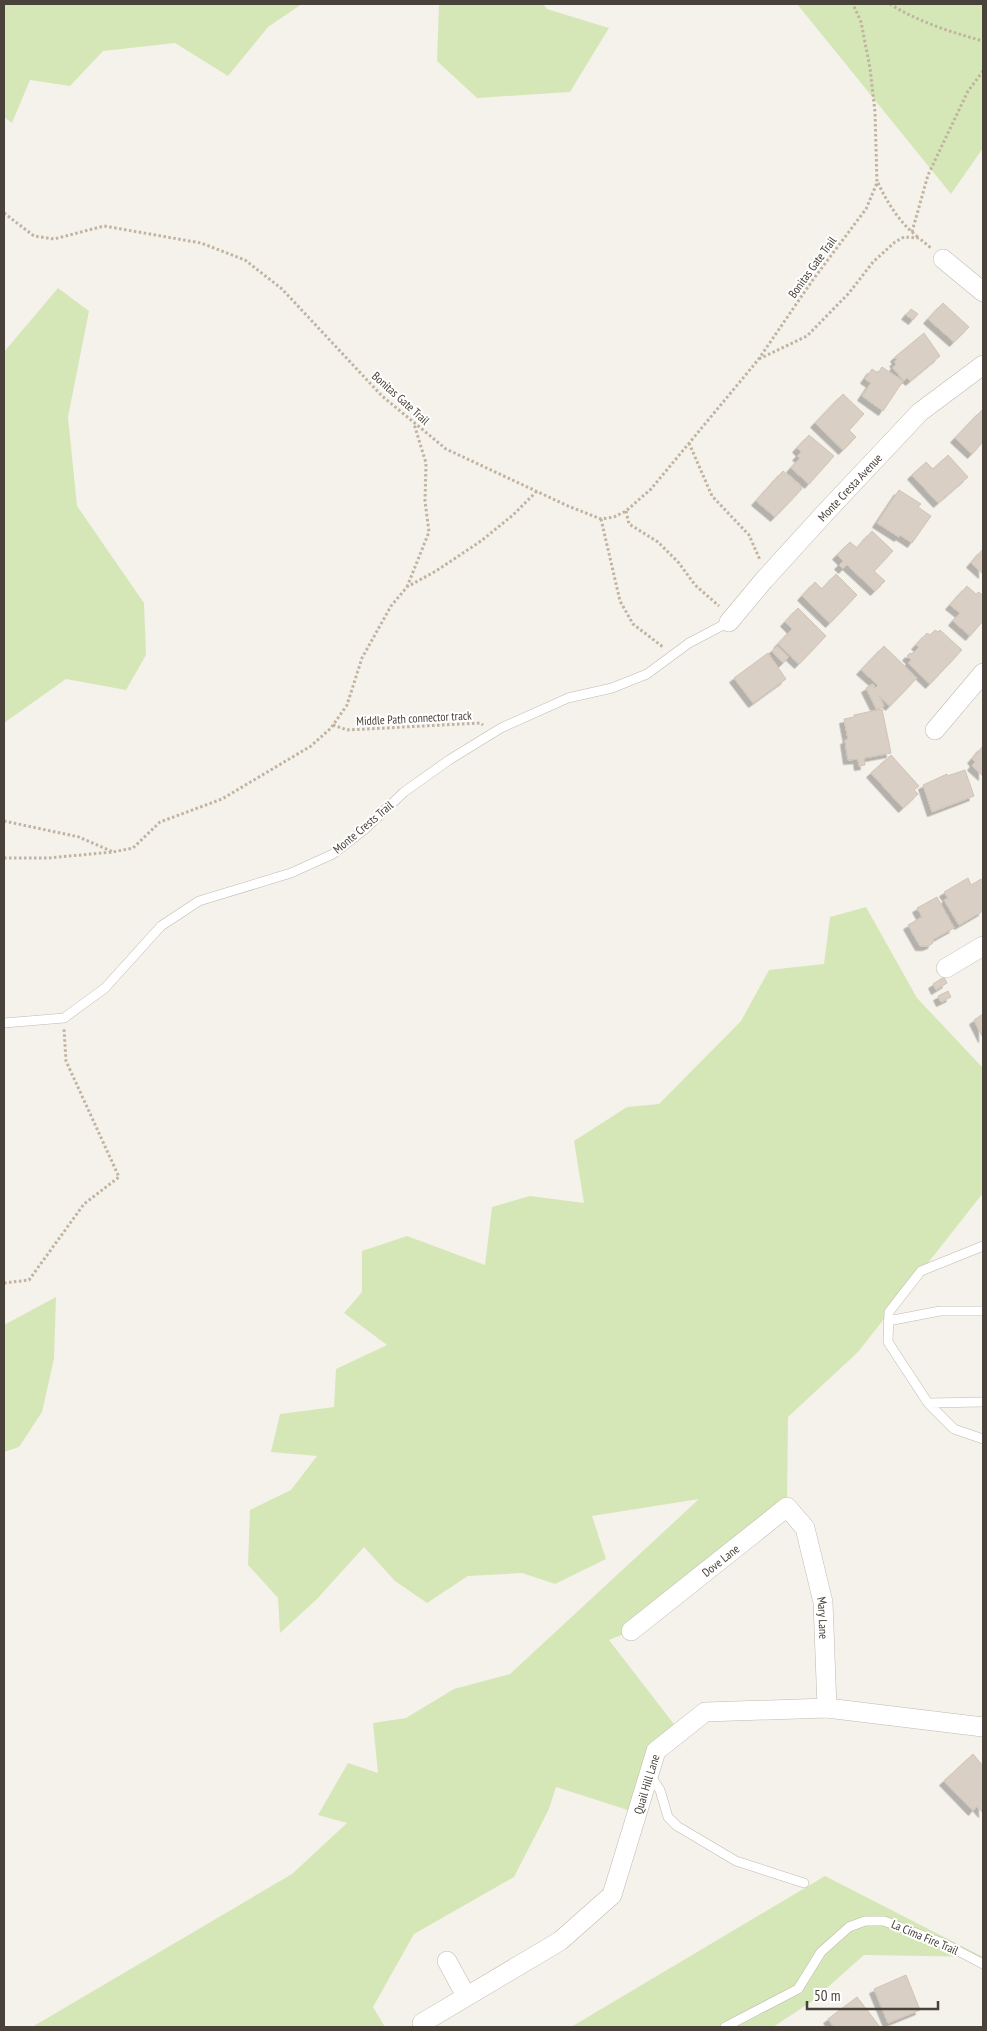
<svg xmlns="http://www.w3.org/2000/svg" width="987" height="2031" viewBox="0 0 987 2031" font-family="'PT Sans Narrow',sans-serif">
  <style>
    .green { fill: #d5e7b7 }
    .building { fill: #d9cfc5; stroke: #d1c4b5; filter: url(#shadow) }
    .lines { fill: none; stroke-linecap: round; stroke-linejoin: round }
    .lane-casing { stroke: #c0b9af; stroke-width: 10 }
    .street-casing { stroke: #c0b9af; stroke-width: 20 }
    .path { stroke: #c1b3a0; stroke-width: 3; stroke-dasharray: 2.5 2.5; stroke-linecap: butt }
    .lane { stroke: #fff; stroke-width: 9 }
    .street { stroke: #fff; stroke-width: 19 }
    .labels { text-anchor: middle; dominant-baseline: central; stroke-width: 4; stroke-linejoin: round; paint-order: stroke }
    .street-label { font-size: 12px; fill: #49423a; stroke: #fff }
  </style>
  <defs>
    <filter id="shadow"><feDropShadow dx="-4.5" dy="4.5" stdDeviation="0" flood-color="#0004"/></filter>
  </defs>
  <rect width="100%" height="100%" fill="#f5f2ec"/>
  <path class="green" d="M4,4H302L268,27L228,76L175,43L103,51L70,86L30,80L12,123L4,117Z
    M439,4H543L547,9L609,28L570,92L477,98L437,61Z
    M797,4H983V148L951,194Z
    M58,288L89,311L68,417L77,506L144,603L146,655L126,690L66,679L4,723V352Z
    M866,907L917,998L983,1068V1193L858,1352L788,1417L787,1507L631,1631L609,1640L680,1732L656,1751L637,1813L556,1787L549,1809L514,1877L414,1934L373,2007L385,2027H32L292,1874L347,1823L318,1815L348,1763L378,1773L373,1723L406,1718L454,1689L510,1674L699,1499L592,1516L606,1559L555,1584L522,1573L468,1576L427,1603L395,1581L364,1547L317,1599L280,1633L278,1598L248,1565L250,1510L291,1490L317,1456L271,1452L280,1414L334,1407L336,1369L387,1345L344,1313L362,1292V1251L407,1236L485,1265L492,1207L530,1196L584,1203L574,1141L627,1107L659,1104L741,1021L769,970L824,964L830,917Z
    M56,1297L54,1359L42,1412L19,1447L4,1452V1325Z
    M825,1876L983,1957L864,1955L811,2002L773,2027H571Z"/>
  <path class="building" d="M943,303L969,327L954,342L928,319Z
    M911,309L918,314L913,320L906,315Z
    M924,333L940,356L910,381L907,378L904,381L893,368L896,364L894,362L897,360L895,357Z
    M882,367L903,381L883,411L862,396L871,383L865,379L872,369L878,373Z
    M843,394L864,414L849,430L856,437L843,450L815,423Z
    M982,410L983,411V442L972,454L955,438Z
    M809,435L834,456L809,484L791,468L800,458L797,456L801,452L797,448Z
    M948,455L968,477L938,503L912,475L926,462L933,469Z
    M783,471L802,487L801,490L775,517L756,501Z
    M899,490L921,504L918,507L931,516L912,543L900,535L899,537L877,523Z
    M872,531L893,551L874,571L885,581L875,591L847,565L843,569L839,565L843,561L837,555L850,542L857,548Z
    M983,549V574L971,563Z
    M836,574L857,595L830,623L802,596L815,582L822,589Z
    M967,586L976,594L979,592L983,596V621L970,636L953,621L960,613L950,605Z
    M798,608L826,636L799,664L778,644L792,629L785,622Z
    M935,630L938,632L940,630L962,650L930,684L908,663L911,660L907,656L910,653L912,654L919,647L916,645L927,633L930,635Z
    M777,646L789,657L783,663L772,651Z
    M884,646L917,678L890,706L879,696L884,706L877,710L866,688L873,684L875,688L878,685L861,670Z
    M768,653L786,679L753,703L734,678Z
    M882,709L891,753L864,758L865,765L859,766L858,759L848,760L845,740L848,739L844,719L854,717V715Z
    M983,746V776L972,766L975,762L972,759Z
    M891,755L919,786L914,790L918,794L903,808L871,773Z
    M965,770L974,796L932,812L923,785L947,774V776Z
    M968,878L971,885L981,879L983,883V911L959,925L944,900L948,898L944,892Z
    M937,897L954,928L934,939L932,944L927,946H920L908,925L922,917L917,908Z
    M944,977L947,983L936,990L933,984Z
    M948,991L951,997L941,1002L938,996Z
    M983,1014V1038L974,1020Z
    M973,1754L983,1766V1813L977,1806L973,1811L944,1781Z
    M906,1975L920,2010L888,2023L874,1989Z
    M857,1997L880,2027H834L828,2019Z"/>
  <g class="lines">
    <g class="lane-casing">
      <path id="lane" d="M4,1023L64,1018L105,988L161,926L199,901L291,873L333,854L365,829L404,792L449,760L501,728L568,698L612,688L647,674L689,643L729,622
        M983,1246L921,1271L889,1312L888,1342L928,1403L954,1429L983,1439
        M888,1321L940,1311H983
        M928,1403L983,1402
        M649,1774L660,1790L668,1817L677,1826L736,1861L804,1883
        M725,2027L798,1989L821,1952L849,1927L865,1921H884L945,1944L983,1964"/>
    </g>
    <g class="street-casing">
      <g id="street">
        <path d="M943,259L983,292"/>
        <path id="s1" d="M729,622L764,580L824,514L920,412L983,365"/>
        <path d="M935,730L983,673"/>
        <path d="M946,968L983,946"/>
        <path id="s2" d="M631,1631L787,1507L805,1528L823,1602L827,1708"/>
        <path d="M447,1961L466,1996"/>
        <path id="s3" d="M422,2023L560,1941L612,1895L656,1751L705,1712L827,1708L983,1727"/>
      </g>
    </g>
    <path class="path" d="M890,4C918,22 951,32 983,41
      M878,183C888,204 900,223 919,238
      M4,213L34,236L54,239L104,226L201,243L245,260L282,289L382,396L446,449L568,506L601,519L614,517L626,511L651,489L758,360L812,281L866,209L877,183L875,112L870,68L861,22L853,4
      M912,232L928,175L968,91L983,71
      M759,359L807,336L849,293L873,262L895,242L904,237L919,238L931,248
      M689,443L712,496L749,535L760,560
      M626,511L629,524L658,542L679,563L695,585L719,606
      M601,519L620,601L633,624L663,647
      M407,587L429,532L425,501L426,463L414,424
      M333,725L347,730L480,723L483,725
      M4,821L79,837L113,852
      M4,858H48L113,852L133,848L160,822L222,799L311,746L331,728L347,705L362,658L391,606L407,587L436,571L481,541L513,515L537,491
      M4,1283L29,1280L84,1204L119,1177L66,1061L64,1029"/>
    <use href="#lane" class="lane"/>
    <use href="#street" class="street"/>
  </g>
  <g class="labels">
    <g class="street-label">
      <text transform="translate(812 267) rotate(-54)">Bonitas Gate Trail</text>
      <text transform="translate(401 398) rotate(42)">Bonitas Gate Trail</text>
      <text stroke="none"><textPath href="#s1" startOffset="181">Monte Cresta Avenue</textPath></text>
      <text transform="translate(414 718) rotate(-3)">Middle Path connector track</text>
      <text transform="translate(363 827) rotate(-40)">Monte Crests Trail</text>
      <text stroke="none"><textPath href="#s2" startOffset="114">Dove Lane</textPath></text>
      <text stroke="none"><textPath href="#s2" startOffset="319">Mary Lane</textPath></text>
      <text stroke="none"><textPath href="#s3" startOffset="346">Quail Hill Lane</textPath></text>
      <text transform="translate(925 1937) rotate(23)">La Cima Fire Trail</text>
    </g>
  </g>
  <rect width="987" height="2031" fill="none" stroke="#49423a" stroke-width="10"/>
  <path d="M807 2001v8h131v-8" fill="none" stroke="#49423a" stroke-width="2.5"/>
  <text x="814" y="2001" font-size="15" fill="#49423a" stroke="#ffffff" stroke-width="4" paint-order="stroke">50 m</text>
</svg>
